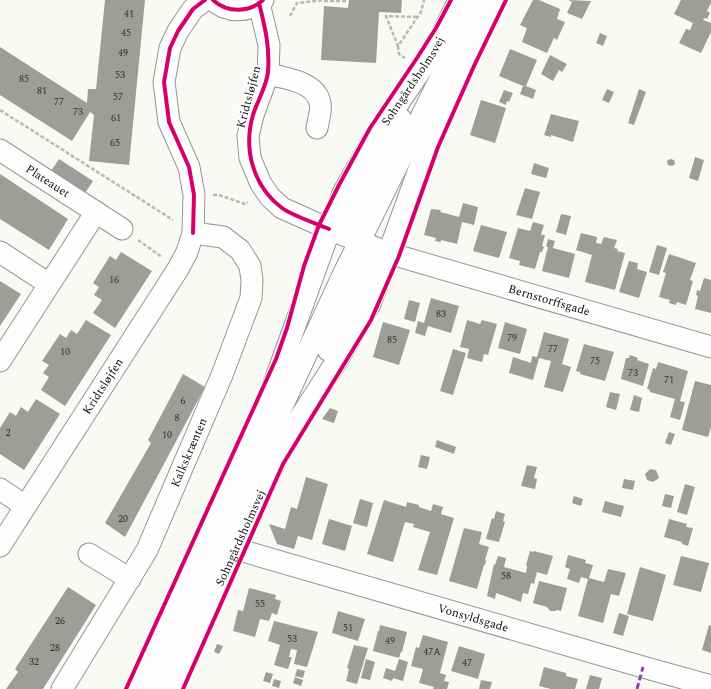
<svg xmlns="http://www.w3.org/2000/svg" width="711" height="689" viewBox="0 0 711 689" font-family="Spectral,serif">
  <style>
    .building { fill: #9e9d9a }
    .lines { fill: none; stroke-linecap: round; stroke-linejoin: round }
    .minor-casing { stroke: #959593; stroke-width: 23 }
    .path { stroke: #b9b9b8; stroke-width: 2.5; stroke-dasharray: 4 2; stroke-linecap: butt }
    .minor { stroke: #fefefe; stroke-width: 21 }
    .quiet { stroke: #8e44ad; stroke-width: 3; stroke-dasharray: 6 3; stroke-linecap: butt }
    .cycleway-casing { stroke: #fff; stroke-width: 6 }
    .cycleway { stroke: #d6006c; stroke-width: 4 }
    .labels { text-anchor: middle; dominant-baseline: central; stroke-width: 4; stroke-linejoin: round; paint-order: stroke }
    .number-label { font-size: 10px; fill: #333232 }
    .street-label { font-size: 12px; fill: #0f0f0f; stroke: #fff }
  </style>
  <rect width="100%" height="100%" fill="#fafaf5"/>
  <path class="building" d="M105,0H145L129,165L89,161L94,115L90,112L72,141L0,95V47L87,103L88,89H96Z
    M349,0H402L401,13L379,12L376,63L321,60L324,6L348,8Z
    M533,0H539L560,9L557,19L565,22L557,40L554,38L547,53L522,42L527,28L520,25Z
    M568,0L591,1L582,19L567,13L572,2Z
    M681,0H711V3L707,11L710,13L707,19L704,18L703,20L711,23V32L701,53L679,43L686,29L690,30L693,23L674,14Z
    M600,33L607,36L603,46L596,43Z
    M510,49L537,60L526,86L536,90L533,99L520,94L523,86L499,76Z
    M550,55L567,64L562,72L559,70L553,81L541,74Z
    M607,89L614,92L609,103L602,100Z
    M639,89L646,92L634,125L628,123Z
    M504,90L513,93L509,102L507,101L506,105L499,102Z
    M481,100L506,108L495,143L470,135Z
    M551,114L579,121L573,142L551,135V137L544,135Z
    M695,157L704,160L698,181L689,178Z
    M59,159L93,181L85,193L51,171Z
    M670,159L674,160L675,164L672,166L668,165L667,161Z
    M534,163L549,168L546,178L531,174Z
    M0,174L68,219L49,250L0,219Z
    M525,188L540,192L532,219L516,215Z
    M463,203L478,207L474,225L462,222L457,244L441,240V242L435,241L436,238L424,235L431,209L441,210L440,212L459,217Z
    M561,214L571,216L566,235L556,232Z
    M533,222L544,225L541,235H545L542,246L544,247L542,252H540L535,269L519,265L520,261L509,258L518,228L530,231Z
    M481,225L507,232L499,258L473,251Z
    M581,233L597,237L596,243L601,244L604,237L617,240L614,248L618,249L617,251L625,253L615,290L585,282L592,255L576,250Z
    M548,239L555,241L553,248L575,254L569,278L542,271L548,247H546Z
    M657,245L667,248L659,275L649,272Z
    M121,252L152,271L115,328L93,313L102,300L94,295L99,287L93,283L110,256L116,260Z
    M669,254L696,263L690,280L693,281L686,305L677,302L676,305L669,303L670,300L659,297L666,273L663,272Z
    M629,261L638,263L637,269L647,272L639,298L619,292Z
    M704,278L711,280V313L695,309L698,296L696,295L697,290L700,291Z
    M0,281L21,294L0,326Z
    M431,298L459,306L451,333L428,326L425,336L415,333L418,321L424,323Z
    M409,300L420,303L415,322L404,319Z
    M86,320L111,335L65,406L41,390L49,377L43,373L49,365L42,361L60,334L66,338L71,330L77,334Z
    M467,320L480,324L482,320L497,324L488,355L484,354L482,362L467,358L469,349L460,347Z
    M383,322L410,330L399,365L373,357Z
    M505,322L527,329L520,354L498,348Z
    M544,332L569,339L562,364L571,367L563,392L544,387L551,361L539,358L533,380L509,373L513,357L531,363L532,356L537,357Z
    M584,344L614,352L605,381L580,374V372L576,371Z
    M453,349L466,353L453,395L440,391Z
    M630,355L638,358L637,360L649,364L643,386L621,379L626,358H629Z
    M658,362L688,371L680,401L685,402L680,420L670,417L675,399L650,392V390L647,389L653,368L656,369Z
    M183,374L205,387L125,537L105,523L151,443L148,440Z
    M695,381L711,385V427L708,437L682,430Z
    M610,392L620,394L616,410L606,407Z
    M634,395L642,398L639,412L630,410Z
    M36,399L60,414L24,470L0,454V428L10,412L16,416L21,407L28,412Z
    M330,408L338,411L334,423L322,419Z
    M669,432L675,434L671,445L665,443Z
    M437,440L456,447L454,454L435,447Z
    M421,455L430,457L427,469L418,467Z
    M527,465L537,467L534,478L537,479L535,489L521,486Z
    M650,469L656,470L659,478L653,482L647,480L645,474Z
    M306,477L328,484L312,540L298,536L294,549L277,544L269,524L285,529L291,507L297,509Z
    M624,479L635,481L633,490L622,488Z
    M685,484L695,487L687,515L677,512Z
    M665,494L674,496L671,508L662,506Z
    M574,496L583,499L581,506L572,503Z
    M360,499L373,503L367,527L353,523Z
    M384,500L406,507L407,502L419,505V507L431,511L433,504L443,507L441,514L454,518L437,575L418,570L430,532L413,527L414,524L405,522L393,562L367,554Z
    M605,501L624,506L621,517L602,512Z
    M496,511L505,514L503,521L505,522L499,542L486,539L492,518L494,519Z
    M329,519L352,526L345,551L322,544Z
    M669,519L687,524L686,527L693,528L688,546L682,544V542L664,537Z
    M464,528L482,532L479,544L489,547L485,560L486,561L485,565H484L477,589L449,581Z
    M530,551L533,552L534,551L553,556L547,575L537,572L534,584L531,583L528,594L523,593L521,602L496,593L495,599L487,596L494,564L495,565L498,556L506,558L504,567L526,573L527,566L526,565Z
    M568,555L586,560L585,563L593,565L589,578L604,582L608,569L626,573L619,596L611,594L603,623L578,616L588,579L581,577L579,583L567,579L570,569L565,567Z
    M681,556L709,563L701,592L673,585Z
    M640,567L666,575L653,621L627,614Z
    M539,581L567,588L561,611L557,610L555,611H550L547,607L533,603Z
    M68,587L96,605L43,689H6L18,672L15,669Z
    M249,588L276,595L275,599L281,601L277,615L272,613L269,621L260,619L255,637L233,631L238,610L243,611Z
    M338,611L365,619L358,641L332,633Z
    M619,613L629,616L623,636L613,633Z
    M274,621L318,632L307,667L294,664L297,650L291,649L289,657H292L288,669L274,665L280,645L268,641Z
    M380,625L407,632L402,652H401L399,658L373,651L378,631H379Z
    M709,625L711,626V653L702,650Z
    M423,635L448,642L440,673L446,675L444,681L449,682L447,689H433L434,687L419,683L423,669L411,666L416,647L419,648Z
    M217,644L223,646L219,654L214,652Z
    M354,645L368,648L357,684L346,681L349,669L347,668Z
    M459,646L485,654L478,679L451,671Z
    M366,659L375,662L370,680L361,678Z
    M399,659L408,662L403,681L393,678L392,681L383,678L386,668L395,671Z
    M544,667L566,673V676L578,679L575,689H551L539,686Z
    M297,669L305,671L303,678L295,676Z
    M266,672L273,674L270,683L263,681Z
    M590,675L602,678L599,689H586Z
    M295,677L303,680L301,686L293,683Z
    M274,679L281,681L279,688L272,686Z
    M481,680L492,682L490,689H479Z"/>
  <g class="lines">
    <g class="minor-casing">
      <g id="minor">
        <path d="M213,0C227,13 249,13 263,0"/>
        <path id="s1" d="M259,3L269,45L268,74L253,115L248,136L250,158L261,184L270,197L282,208L329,229L388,253L711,347"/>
        <path d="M268,74C286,78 316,82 320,103C322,110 318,121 317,128"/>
        <path id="s2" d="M0,150L122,229"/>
        <path d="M0,252L49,284"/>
        <path d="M328,350L369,267C370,245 352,241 352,225C352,210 365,189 371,176C381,157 391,138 401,119"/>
        <path d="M0,361L96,212"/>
        <path d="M0,489L25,506"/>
        <path id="s3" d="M0,546L178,269L187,252L193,233L194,195L189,167L169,122L164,82L170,48L178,31L193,9L205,0"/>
        <path id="s4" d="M236,549L643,667L711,686"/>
        <path d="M89,554L130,579"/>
        <path id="s5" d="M62,689L147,550L222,375L251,298L252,280L250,266L240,250L223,237L193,233"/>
        <path id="s6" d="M136,689L272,389L343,193L371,144L435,49L459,0"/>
        <path d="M154,689L261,452L343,275L479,0"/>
        <path id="s7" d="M172,689L276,459L296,424L338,359L370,304L434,128L496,0"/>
      </g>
    </g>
    <path class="path" d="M324,1H345V0
      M290,16L297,3L325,0
      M417,17L386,16L398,46L421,12L424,0
      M398,46L399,54L405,58
      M0,110L173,220
      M213,195H219L245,204L248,202
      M138,240L162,257"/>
    <use href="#minor" class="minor"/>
    <path class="quiet" d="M637,689L643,667"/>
    <g class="cycleway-casing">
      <path id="cycleway" d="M213,0C227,13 249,13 263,0
        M259,3C265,27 270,47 268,72C267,85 257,102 253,115C243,149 253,186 282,208C293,216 315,223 329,229
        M193,233L194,195L189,167L169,122L164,82L170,48L178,31L193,9L205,0
        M126,689L276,359L287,328L304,266L319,225L339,185L370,128L417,58L436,28L451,0
        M183,689L283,464L371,320L399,256L438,147L474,66L506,0"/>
    </g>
    <use href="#cycleway" class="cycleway"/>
  </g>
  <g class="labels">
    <g class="number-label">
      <text x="129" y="14">41</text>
      <text x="126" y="33">45</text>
      <text x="123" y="53">49</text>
      <text x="120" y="75">53</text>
      <text x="24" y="79">85</text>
      <text x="42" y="91">81</text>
      <text x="118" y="97">57</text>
      <text x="59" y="102">77</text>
      <text x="78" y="112">73</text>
      <text x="116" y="118">61</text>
      <text x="115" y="143">65</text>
      <text x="114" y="280">16</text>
      <text x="441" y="314">83</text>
      <text x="512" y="338">79</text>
      <text x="392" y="340">85</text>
      <text x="553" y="349">77</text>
      <text x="65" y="352">10</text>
      <text x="595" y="361">75</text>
      <text x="633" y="373">73</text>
      <text x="669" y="380">71</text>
      <text x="183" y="401">6</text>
      <text x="177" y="418">8</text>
      <text x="8" y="433">2</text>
      <text x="167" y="435">10</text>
      <text x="123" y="519">20</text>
      <text x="506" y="576">58</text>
      <text x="260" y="604">55</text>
      <text x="60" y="621">26</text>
      <text x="348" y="628">51</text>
      <text x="292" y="639">53</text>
      <text x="390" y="641">49</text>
      <text x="55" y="648">28</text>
      <text x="432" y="652">47A</text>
      <text x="34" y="662">32</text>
      <text x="467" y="663">47</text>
    </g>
    <g class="street-label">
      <text stroke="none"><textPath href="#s6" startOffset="670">Sohngårdsholmsvej</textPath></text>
      <text transform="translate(249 97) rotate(-75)">Kridtsløjfen</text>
      <text stroke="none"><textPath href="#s2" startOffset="57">Plateauet</textPath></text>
      <text stroke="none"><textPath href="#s1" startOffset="503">Bernstorffsgade</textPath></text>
      <text stroke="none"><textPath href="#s3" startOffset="190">Kridtsløjfen</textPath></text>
      <text stroke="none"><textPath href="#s5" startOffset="269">Kalkskrænten</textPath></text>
      <text stroke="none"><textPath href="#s7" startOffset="166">Sohngårdsholmsvej</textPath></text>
      <text stroke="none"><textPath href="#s4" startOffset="247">Vonsyldsgade</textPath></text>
    </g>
  </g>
</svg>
